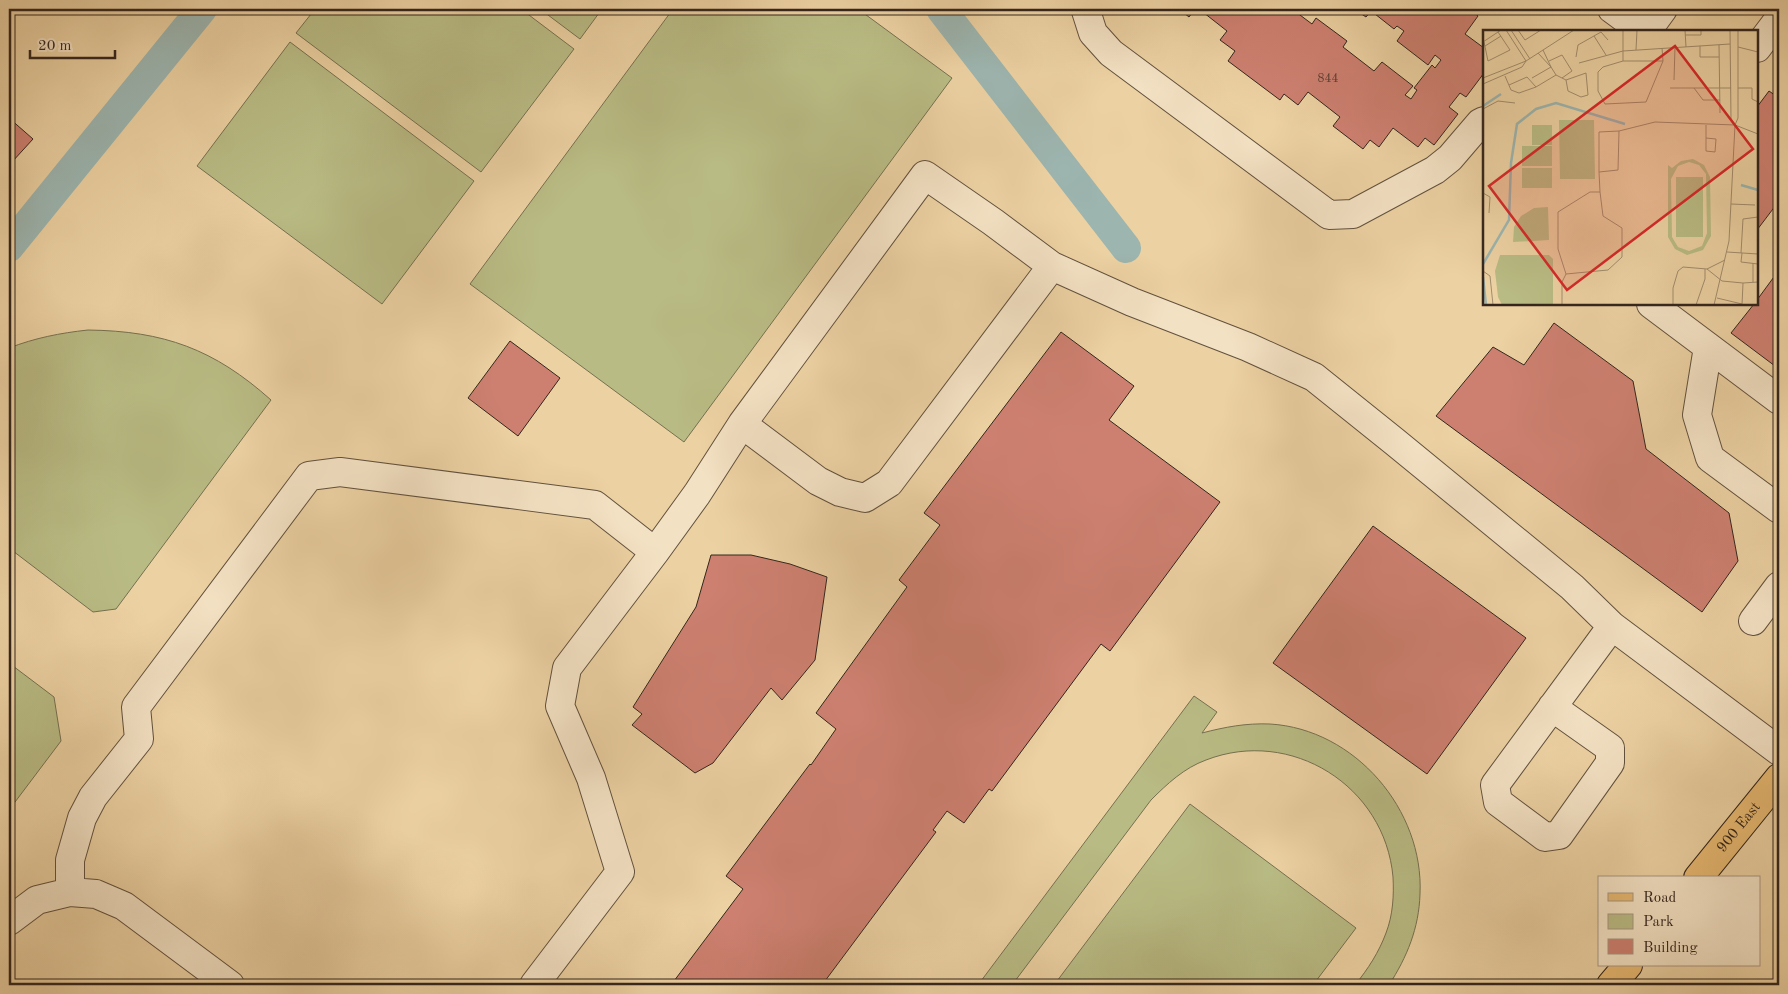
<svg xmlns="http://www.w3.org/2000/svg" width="1788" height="994" viewBox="0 0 1788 994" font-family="'Old Standard TT',serif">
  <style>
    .green { fill: #b9bb84; stroke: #767050 }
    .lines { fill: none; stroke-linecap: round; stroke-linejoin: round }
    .canal { stroke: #9cb5af; stroke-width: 30 }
    .building { fill: #cd8070; stroke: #34261d }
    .minor-casing { stroke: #62513e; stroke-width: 30 }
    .major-casing { stroke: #34261d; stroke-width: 30 }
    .minor { stroke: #f3e1c3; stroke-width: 28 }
    .major { stroke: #e6b871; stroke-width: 28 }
    .labels { text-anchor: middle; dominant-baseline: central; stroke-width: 4.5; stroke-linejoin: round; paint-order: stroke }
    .number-label { font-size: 12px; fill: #5a3c32 }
    .street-label { font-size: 15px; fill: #34261d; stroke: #f3e1c3 }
    .inset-river { fill: none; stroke: #9cb5af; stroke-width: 2.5 }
    .inset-road { fill: none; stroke: #a28d6d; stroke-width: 1 }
    .view { fill: #d62828; fill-opacity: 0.15; stroke: #d62828; stroke-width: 2.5 }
    .inset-edge { fill: none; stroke: #34261d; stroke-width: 2.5 }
  </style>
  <rect width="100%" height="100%" fill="#ecd1a2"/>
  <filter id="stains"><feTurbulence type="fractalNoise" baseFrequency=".004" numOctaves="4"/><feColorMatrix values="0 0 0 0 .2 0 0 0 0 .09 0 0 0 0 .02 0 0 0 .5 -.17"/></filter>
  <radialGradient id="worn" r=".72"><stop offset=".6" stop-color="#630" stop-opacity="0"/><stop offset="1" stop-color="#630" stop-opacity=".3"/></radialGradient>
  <path class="green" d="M315,9H521L574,49L481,172L296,33Z
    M540,9H602L580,39Z
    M673,9H858L952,78L684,442L470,284Z
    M290,42L474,181L382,304L197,166Z
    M88,330C164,331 214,349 271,400L116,609L93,612L9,548V348C35,338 60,333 88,330Z
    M9,663L54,697L61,741L9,810Z
    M1194,696L1217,712L1202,733C1225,727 1246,723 1270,724C1355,729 1424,810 1420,894C1419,928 1407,957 1389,985H1355C1368,969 1379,952 1386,933C1393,915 1394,895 1393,877C1385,786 1291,727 1206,760C1184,768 1167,784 1151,800L1012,985H978Z
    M1190,804L1356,928L1313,985H1054Z"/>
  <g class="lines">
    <path class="canal" d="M941,9L1126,248
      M9,247L202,9"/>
  </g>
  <path class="building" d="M1179,9H1195L1189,17Z
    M1199,9H1292L1312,24L1316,18L1347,41L1343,47L1374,71L1382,62L1413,86L1405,95L1411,99L1417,90L1414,88L1432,65L1435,68L1441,60L1435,55L1428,65L1397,41L1404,31L1397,26L1394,29L1375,14L1377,11L1374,9H1470L1478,16L1465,34L1484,48V73L1466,97L1460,93L1449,107L1458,114L1434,145L1425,138L1418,147L1393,128L1379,147L1370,140L1363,149L1333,126L1340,117L1308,92L1298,105L1284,94L1280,100L1228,61L1235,51L1220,40L1227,31Z
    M1354,9H1373L1366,17Z
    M1769,91L1779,98V201L1757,230V107Z
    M9,118L33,139L12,162L9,160Z
    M1779,270V369L1731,333L1754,304H1757V300Z
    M1554,323L1633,381L1646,449L1729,513L1738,561L1702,612L1436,416L1493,347L1524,365Z
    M1061,332L1134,386L1109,420L1220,502L1110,651L1101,644L992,791L989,789L964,823L947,811L933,830L936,832L822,985H671L743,889L726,876L810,764L811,765L836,729L816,713L907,587L899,580L940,525L924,513Z
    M510,341L560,378L518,436L468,398Z
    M1373,526L1526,638L1427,774L1273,663Z
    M711,555H751L790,564L827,577L815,660L782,700L771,688L713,763L695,773L632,725L642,714L633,707L696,607Z"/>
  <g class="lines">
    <g class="minor-casing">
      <path id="minor" d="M1087,9L1086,11L1093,33L1111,53L1329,215L1353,214L1435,170L1450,158L1480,123L1484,121
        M1612,9L1642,31
        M1647,31L1663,9
        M1757,48L1779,19
        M1052,266L889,483L865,498L840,492L818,481L742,424L925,175L993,222L1052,266L1132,302L1248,347L1314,377L1395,442L1572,587L1612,626L1779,751
        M1651,304L1779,400
        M1708,347L1697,415L1710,458L1779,509
        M655,552L697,494L742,424
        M1753,621L1779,586
        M1552,707L1610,748V763L1559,835L1545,837L1498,802L1495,785L1612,626
        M70,892V860L82,818L93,797L139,739L136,707L309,476L340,472L595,505L655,552L567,668L560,706L591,778L620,872L534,985
        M9,921L37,900L70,892L96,894L124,906L230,985"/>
    </g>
    <g class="major-casing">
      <g id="major">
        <path id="s1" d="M1698,878L1779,778"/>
        <path d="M1611,985L1628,965"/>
      </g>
    </g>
    <use href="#minor" class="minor"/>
    <use href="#major" class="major"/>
  </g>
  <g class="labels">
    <g class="number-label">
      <text x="1328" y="79">844</text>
    </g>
    <g class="street-label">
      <text stroke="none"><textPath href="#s1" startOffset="65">900 East</textPath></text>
    </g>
  </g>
  <g transform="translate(1483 30)">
    <rect width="275" height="275" fill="#ecd1a2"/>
    <path d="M76,90H111L112,149H77ZM49,95H69V115H49ZM39,116H69V136H39ZM210,129L221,135L227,147L228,206L220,220L204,225L192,219L185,207V135L189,138L198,131ZM206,132L216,135L223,144L224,203L219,216L206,221L195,217L189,207L188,149L195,136ZM39,138H69V158H39ZM193,147H220V207H193ZM65,177L66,210L30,212L31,197L38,186L51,178ZM17,225H66L70,229V275H19L15,267L12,241Z" fill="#b9bb84" fill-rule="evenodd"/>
    <path class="inset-river" d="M0,76L18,64M258,155L275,160M0,234L26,190L28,133L34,94L53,79L73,73L142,94M0,247L3,275"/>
    <path class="inset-road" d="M23,0L43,31M28,0L47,29M35,0L42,10L58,0M140,0V31L120,37L115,42V61L122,74L163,72L180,31L179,18M202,0L203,17M247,0L248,89L252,95M202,5H218V0M111,6L123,25M0,12L18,0M1,12L5,31L27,20L15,2M236,15L237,83M2,16L18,6M217,16V27H236M255,17L275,22M153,20L154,0M55,23L68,37L60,20M93,27L95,15L118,2L125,10M66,31L79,25L89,41L79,48M140,31H180M96,33L140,21L247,14M73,45L83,50L103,43L105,65L98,67L85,61L83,50M22,46L28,60L36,63L53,57M0,48L43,31M191,50L192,17M0,54L39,37L43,31L91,0M26,55L44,47L53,57L73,45L68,37L49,48M187,58H248M211,58L220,70H237M255,58H269V69L275,72M0,79L15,71L32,73M223,95V121L232,122L233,109L223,108M0,96V79M136,101L135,140L116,142V102L136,101L172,92L252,95L275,104M116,142L117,162M0,163L7,167L6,183M248,174L272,175M244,222L275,224M258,223L260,189L275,187M259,223L258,232L275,234M242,230L224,239L239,251L260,253L259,275M0,241L7,246L10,275M270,252V233M260,253L275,252M234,268L259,274M79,275V252L83,244L125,240L139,227V198L120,186L117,162H107L75,182V219L83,244M190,275V258L195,241L200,237L224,239M213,275L222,249V239M231,275L246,211L252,95L255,88V0"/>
    <path class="view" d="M192,16L270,119L84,260L6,156Z"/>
    <rect width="275" height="275" class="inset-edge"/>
  </g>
  <rect width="1788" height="994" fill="none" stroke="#ecd1a2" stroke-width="30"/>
  <rect x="10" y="10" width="1768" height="974" fill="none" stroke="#34261d" stroke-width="2.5"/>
  <rect x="15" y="15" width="1758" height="964" fill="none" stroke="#34261d"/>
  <rect x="1598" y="876" width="162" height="90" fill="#f3e1c3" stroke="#a79681"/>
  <rect x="1608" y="893" width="25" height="8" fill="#e6b871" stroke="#a79681"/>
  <text x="1643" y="902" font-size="15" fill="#34261d">Road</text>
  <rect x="1608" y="914" width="25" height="15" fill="#b9bb84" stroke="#a79681"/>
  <text x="1643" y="926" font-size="15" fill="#34261d">Park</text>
  <rect x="1608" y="939" width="25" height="15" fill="#cd8070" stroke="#a79681"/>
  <text x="1643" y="952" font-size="15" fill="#34261d">Building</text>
  <path d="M30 50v8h85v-8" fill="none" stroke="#34261d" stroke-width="2.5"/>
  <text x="38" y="50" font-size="15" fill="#34261d" stroke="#f3e1c3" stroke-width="4" paint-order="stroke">20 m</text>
  <rect width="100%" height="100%" filter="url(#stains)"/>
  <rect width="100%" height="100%" fill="url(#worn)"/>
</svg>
